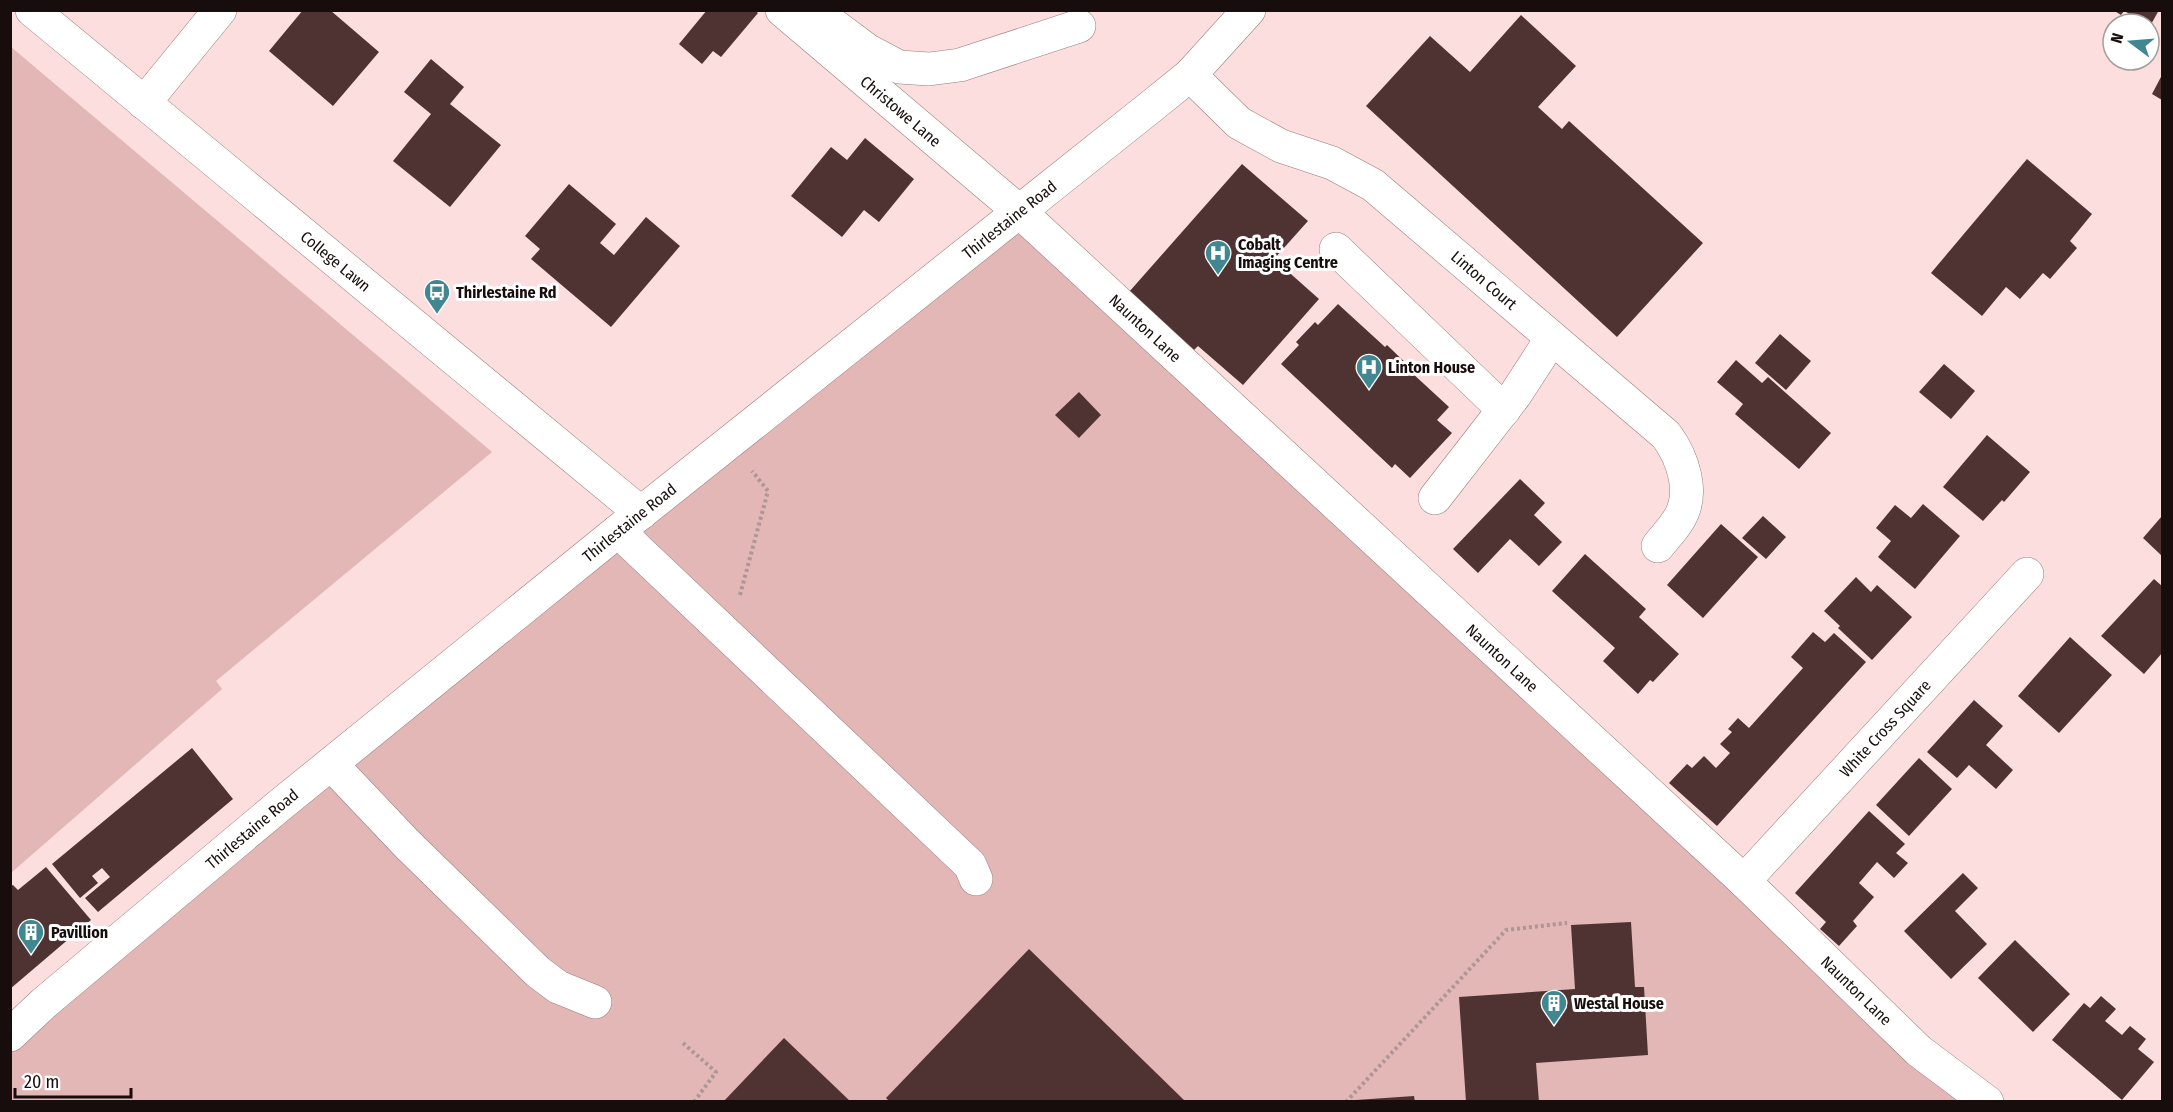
<svg xmlns="http://www.w3.org/2000/svg" width="2173" height="1112" viewBox="0 0 2173 1112" font-family="'Fira Sans Condensed',sans-serif">
  <style>
    .green { fill: #e2b7b6 }
    .building { fill: #4f3333 }
    .lines { fill: none; stroke-linecap: round; stroke-linejoin: round }
    .minor-casing { stroke: #9c7c7b; stroke-width: 34 }
    .highway-casing { stroke: #9c7c7b; stroke-width: 34 }
    .path { stroke: #ad9696; stroke-width: 4; stroke-dasharray: 3 3; stroke-linecap: butt }
    .minor { stroke: #fff; stroke-width: 33 }
    .highway { stroke: #fff; stroke-width: 33 }
    .labels { text-anchor: middle; dominant-baseline: central; stroke-width: 6; stroke-linejoin: round; paint-order: stroke }
    .street-label { font-size: 16px; fill: #180d0d; stroke: #fff }
    .poi-label { font-size: 16px; font-weight: bold; fill: #180d0d; stroke: #fff; text-anchor: start }
  </style>
  <rect width="100%" height="100%" fill="#fbdedd"/>
  <path class="green" d="M11,47L492,452L216,681L222,689L11,873Z
    M1020,212L1987,1102H11V1035Z"/>
  <path class="building" d="M303,10H330L379,52L333,106L269,51Z
    M707,10H755L758,13L721,57L713,51L702,64L679,44Z
    M2113,10H2159L2149,28V24L2124,11L2121,15Z
    M1521,15L1576,66L1538,107L1562,129L1569,121L1703,243L1617,337L1366,106L1430,36L1470,72Z
    M431,59L464,87L450,104L501,145L450,207L393,161L431,114L404,92Z
    M2162,75V100L2152,94Z
    M865,138L914,179L879,222L864,210L842,237L791,196L831,147L847,160Z
    M2027,159L2092,214L2070,241L2077,248L2050,279L2043,273L2020,299L2006,287L1982,316L1931,273Z
    M1242,164L1308,221L1274,259L1319,299L1243,385L1198,346L1194,350L1129,292Z
    M569,184L616,224L600,243L614,255L646,217L680,246L611,327L531,259L540,249L525,236Z
    M1338,304L1385,347L1387,345L1413,370L1411,372L1449,407L1437,420L1452,433L1410,478L1395,464L1392,468L1281,364L1299,345L1296,342L1315,322L1318,325Z
    M1780,334L1811,361L1786,390L1755,363Z
    M1736,360L1762,383L1768,377L1831,433L1799,469L1735,414L1743,404L1717,382Z
    M1944,364L1975,391L1951,419L1919,392Z
    M1079,392L1101,415L1079,438L1055,415Z
    M1987,435L2030,472L2004,502L2002,500L1983,521L1943,487Z
    M1520,479L1545,503L1534,515L1562,542L1539,566L1510,539L1478,573L1453,549Z
    M1923,504L1960,536L1915,589L1878,557L1891,541L1876,528L1895,505L1911,518Z
    M1763,516L1786,537L1766,559L1742,538Z
    M2162,516V556L2143,538Z
    M1721,524L1758,557L1703,618L1667,585Z
    M1585,554L1646,609L1639,617L1679,654L1653,682L1650,680L1638,694L1603,661L1615,648L1552,591Z
    M1856,577L1871,592L1877,585L1912,617L1872,660L1838,628L1840,626L1824,611Z
    M2154,579L2162,586V653L2144,674L2101,636Z
    M1813,632L1825,642L1834,633L1866,662L1717,826L1669,783L1687,764L1692,768L1704,756L1716,768L1730,753L1720,744L1732,732L1728,729L1738,718L1749,728L1803,668L1791,657Z
    M2070,637L2112,675L2059,733L2018,696Z
    M1974,700L2003,726L1986,745L2013,770L1996,789L1969,765L1957,778L1927,752Z
    M192,748L233,799L98,912L85,898L110,877L102,868L92,876L98,883L80,898L52,864Z
    M1919,758L1952,789L1909,836L1876,805Z
    M1869,811L1905,844L1896,853L1908,863L1894,878L1877,862L1859,883L1874,897L1853,921L1857,926L1839,946L1820,929L1826,922L1795,893Z
    M46,867L91,920L10,989V887L13,885L18,890Z
    M1963,873L1978,888L1955,911L1987,944L1951,979L1904,931Z
    M1631,922L1635,987H1644L1648,1055L1536,1063L1539,1102H1466L1459,997L1575,989L1571,925Z
    M2015,940L2070,994L2033,1032L1978,978Z
    M1029,949L1186,1102H890L886,1098Z
    M2101,996L2116,1009L2105,1021L2122,1035L2130,1026L2146,1039L2138,1049L2154,1062L2122,1100L2052,1040L2084,1003L2090,1008Z
    M784,1038L851,1102H723Z
    M1414,1096L1415,1102H1356V1100Z"/>
  <g class="lines">
    <g class="minor-casing">
      <g id="minor">
        <path id="s1" d="M32,10L641,513"/>
        <path id="s2" d="M782,10L1020,212L1744,881L1919,1051L1987,1102"/>
        <path d="M816,12L867,50L899,67L929,69L960,65L1079,26"/>
        <path id="s3" d="M1190,75L1239,123L1281,146L1332,163L1373,185L1666,435C1683,458 1695,493 1679,519C1673,529 1665,537 1658,546"/>
        <path d="M144,103L220,10"/>
        <path d="M1336,249L1504,410"/>
        <path d="M1435,498L1515,395L1552,338"/>
        <path d="M618,531L970,865L976,879"/>
        <path d="M331,764L407,844L538,972L558,987L595,1002"/>
        <path id="s4" d="M1744,881L2027,574"/>
      </g>
    </g>
    <g class="highway-casing">
      <g id="highway">
        <path id="s5" d="M10,1035L44,1003L280,805L618,531L1153,105L1190,75L1249,10"/>
      </g>
    </g>
    <path class="path" d="M740,595L768,491L752,471
      M683,1043L716,1072L694,1102
      M1346,1102L1506,930L1567,923"/>
    <use href="#minor" class="minor"/>
    <use href="#highway" class="highway"/>
  </g>
  <defs>
    <g id="hospital-pin" transform="scale(1.35)"><path d="M0 17L-7.5 6A9.5 9.5 0 1 1 7.5 6Z" fill="#418792" stroke="#fff"/><path d="M-5-5h3v3.5h4V-5h3V5h-3V1.5h-4V5h-3Z" fill="#fff"/></g>
    <g id="bus-pin" transform="scale(1.35)"><path d="M0 17L-7.5 6A9.5 9.5 0 1 1 7.5 6Z" fill="#418792" stroke="#fff"/><path d="M-5-6H5V4H4V6H2V4H-2V6H-4V4H-5ZM-3.5-4V0h7V-4ZM-3.5 1.2v1.5H-2V1.2ZM2 1.2v1.5H3.5V1.2Z" fill="#fff"/></g>
    <g id="building-pin" transform="scale(1.35)"><path d="M0 17L-7.5 6A9.5 9.5 0 1 1 7.5 6Z" fill="#418792" stroke="#fff"/><path d="M-4-6H4V6H1V3H-1V6H-4ZM-2.5-4.3h1.7v1.8h-1.7ZM.8-4.3h1.7v1.8H.8ZM-2.5-1h1.7V.8h-1.7ZM.8-1h1.7V.8H.8Z" fill="#fff"/></g>
  </defs>
  <g fill-rule="evenodd">
    <use href="#hospital-pin" x="1218" y="253"/>
    <use href="#bus-pin" x="437" y="292"/>
    <use href="#hospital-pin" x="1369" y="367"/>
    <use href="#building-pin" x="31" y="932"/>
    <use href="#building-pin" x="1554" y="1003"/>
  </g>
  <g class="labels">
    <g class="street-label">
      <text stroke="none"><textPath href="#s2" startOffset="156">Christowe Lane</textPath></text>
      <text stroke="none"><textPath href="#s5" startOffset="1290">Thirlestaine Road</textPath></text>
      <text stroke="none"><textPath href="#s1" startOffset="394">College Lawn</textPath></text>
      <text stroke="none"><textPath href="#s3" startOffset="363">Linton Court</textPath></text>
      <text stroke="none"><textPath href="#s2" startOffset="483">Naunton Lane</textPath></text>
      <text stroke="none"><textPath href="#s5" startOffset="804">Thirlestaine Road</textPath></text>
      <text stroke="none"><textPath href="#s2" startOffset="969">Naunton Lane</textPath></text>
      <text stroke="none"><textPath href="#s4" startOffset="208">White Cross Square</textPath></text>
      <text stroke="none"><textPath href="#s5" startOffset="318">Thirlestaine Road</textPath></text>
      <text stroke="none"><textPath href="#s2" startOffset="1455">Naunton Lane</textPath></text>
    </g>
    <g class="poi-label">
      <text x="1238" y="244">Cobalt<tspan x="1238" dy="18">Imaging Centre</tspan></text>
      <text x="456" y="292">Thirlestaine Rd</text>
      <text x="1388" y="367">Linton House</text>
      <text x="51" y="932">Pavillion</text>
      <text x="1574" y="1003">Westal House</text>
    </g>
  </g>
  <rect width="2173" height="1112" fill="none" stroke="#180d0d" stroke-width="24"/>
  <g transform="translate(2131 42) rotate(286)"><circle r="28" fill="#ffffff" stroke="#a39e9e" stroke-width="1.5"/>
  <path d="M0-4.5L10 22L0 15L-10 22Z" fill="#418792"/>
  <text y="-9" font-size="16" font-weight="bold" text-anchor="middle" fill="#180d0d">N</text>
  </g>
  <path d="M15 1088v9h116v-9" fill="none" stroke="#180d0d" stroke-width="3"/>
  <text x="24" y="1088" font-size="18" fill="#180d0d" stroke="#ffffff" stroke-width="4.5" paint-order="stroke">20 m</text>
</svg>
